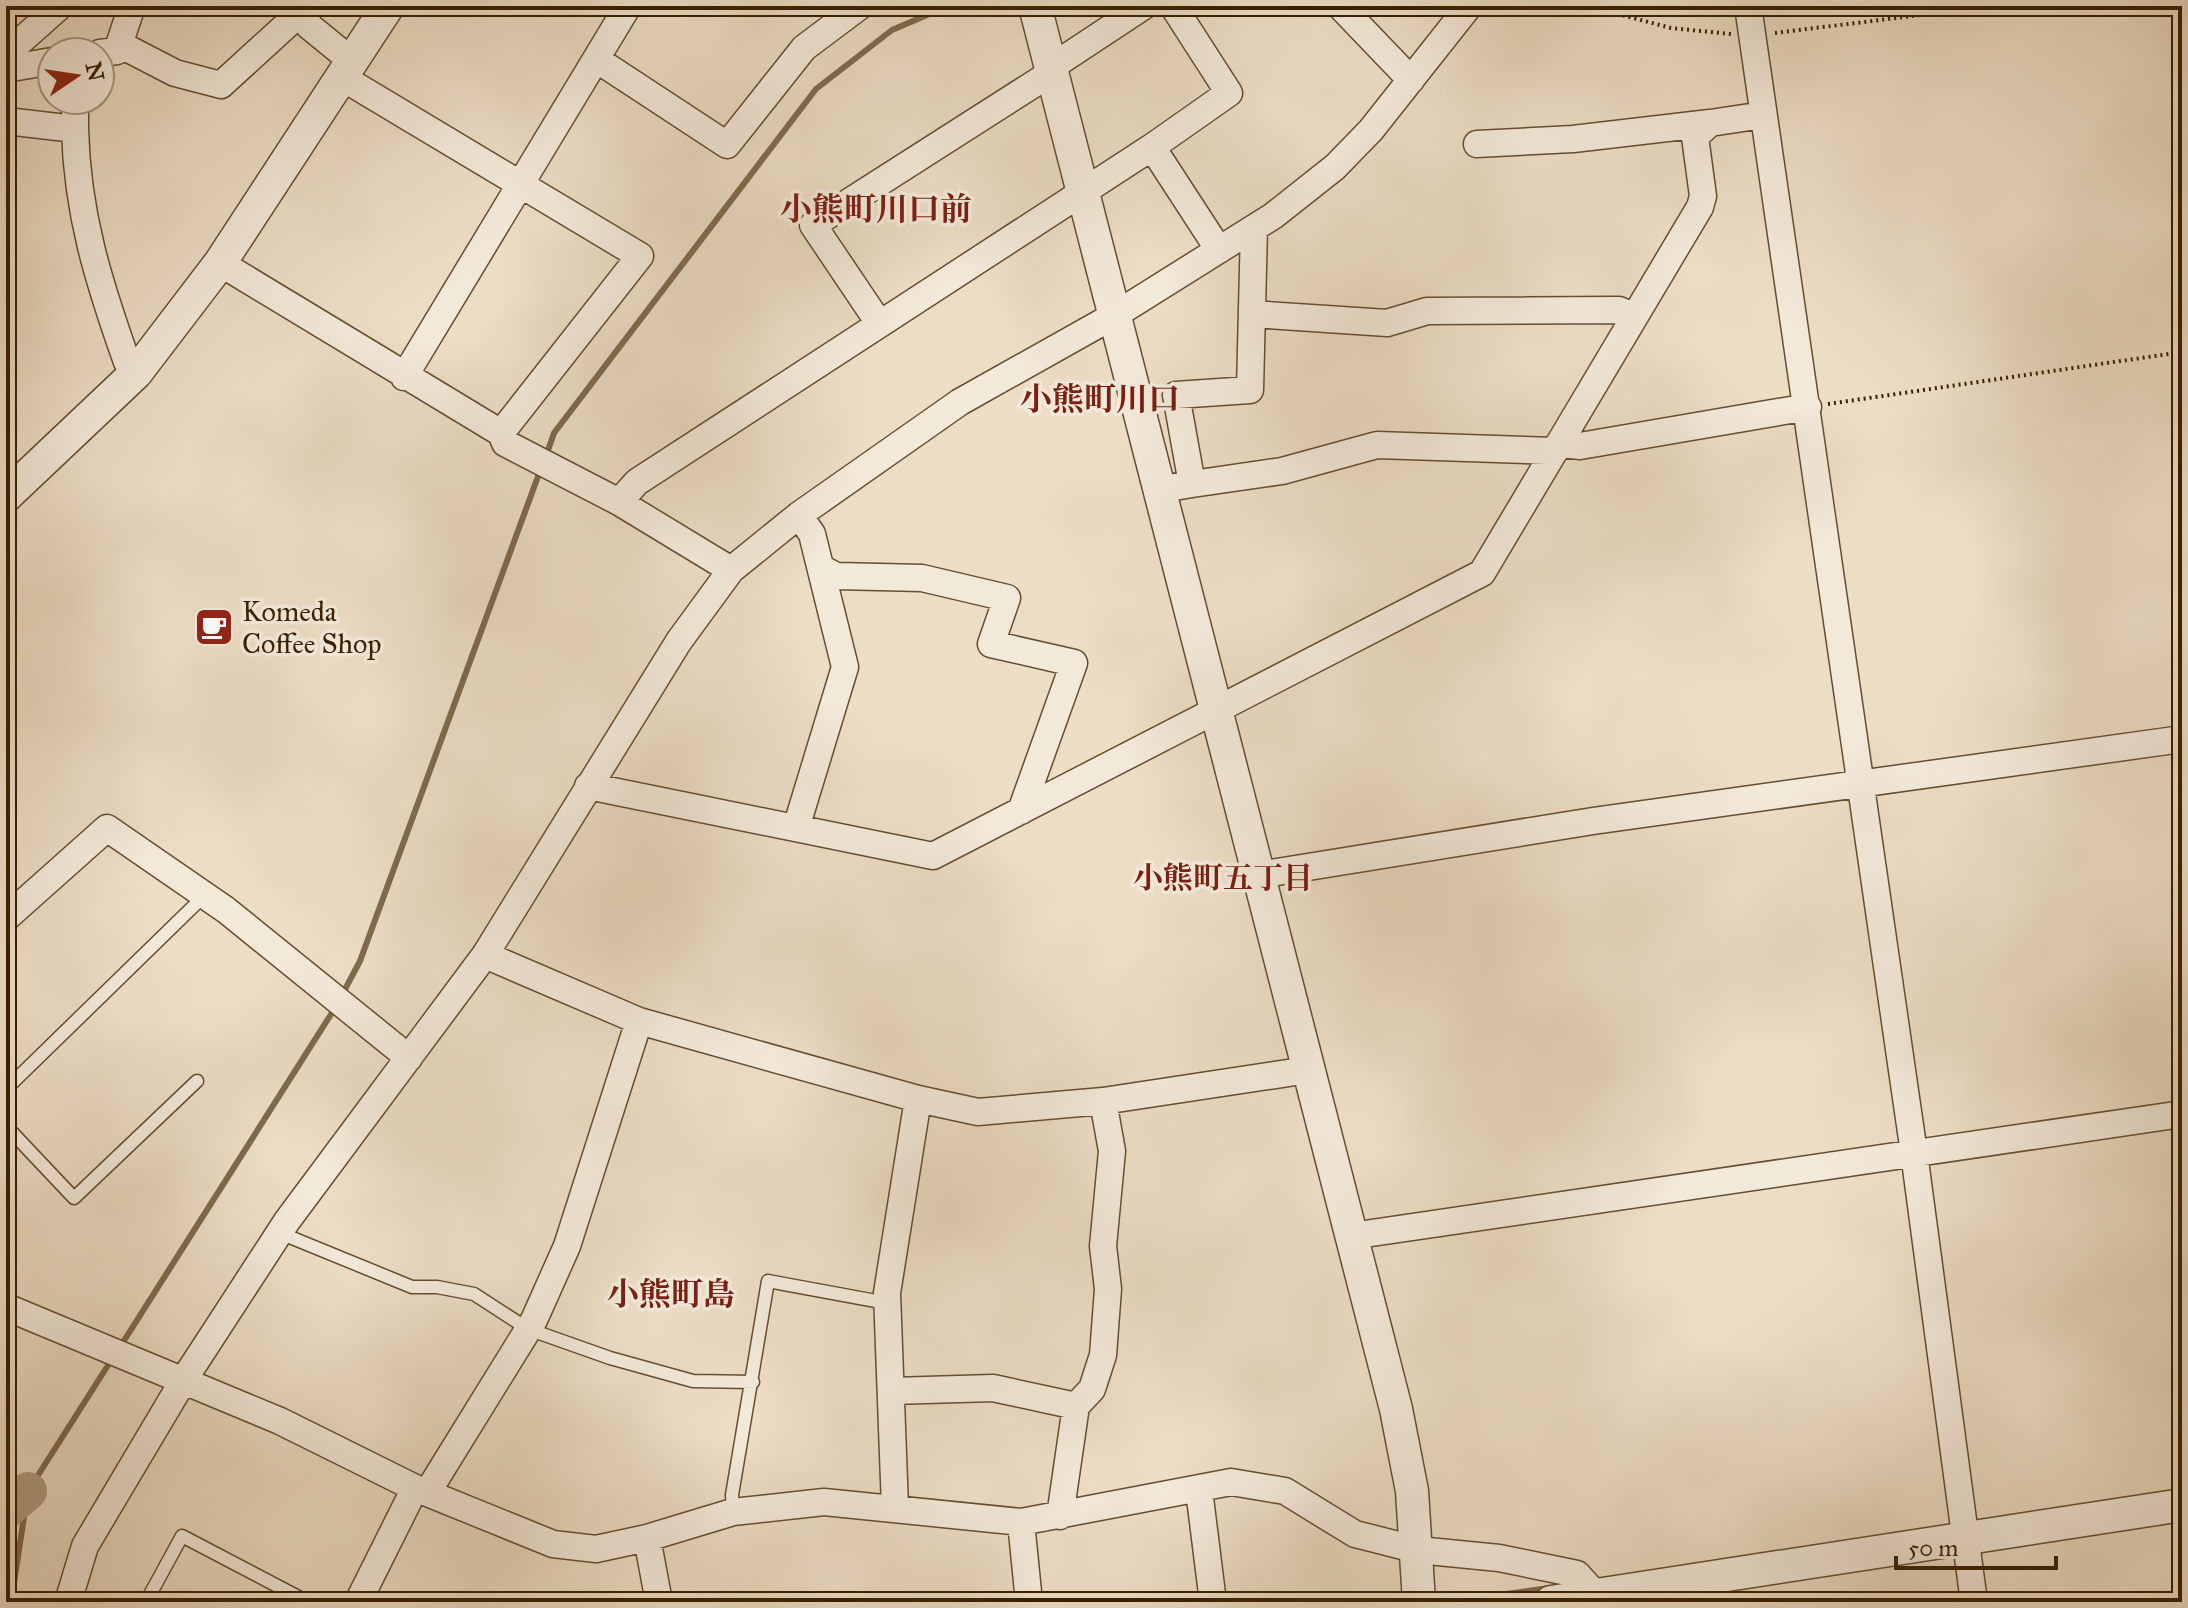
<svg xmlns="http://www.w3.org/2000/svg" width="2188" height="1608" viewBox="0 0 2188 1608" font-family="'IM FELL Great Primer','Noto Serif JP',serif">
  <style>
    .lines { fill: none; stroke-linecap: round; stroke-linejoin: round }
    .stream { stroke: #7e6a4e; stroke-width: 6 }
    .river { stroke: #ae9c82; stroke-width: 38 }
    .service-casing { stroke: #644e31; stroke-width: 15 }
    .minor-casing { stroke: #644e31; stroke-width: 29 }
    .tertiary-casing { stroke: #644e31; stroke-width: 35 }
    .path { stroke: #371f00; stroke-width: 4; stroke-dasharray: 2 4; stroke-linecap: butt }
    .service { stroke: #f3e9d9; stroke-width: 12 }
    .minor { stroke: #f3e9d9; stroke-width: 26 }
    .tertiary { stroke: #f3e9d9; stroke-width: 32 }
    .labels { text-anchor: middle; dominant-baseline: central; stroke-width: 7; stroke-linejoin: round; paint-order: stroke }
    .poi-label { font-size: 28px; fill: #371f00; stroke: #f3e9d9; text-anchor: start }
    .neighbourhood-label { font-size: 30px; font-weight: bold; fill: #7a1f14; stroke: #f3e9d9 }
    .quarter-label { font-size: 32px; font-weight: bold; fill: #7a1f14; stroke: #f3e9d9 }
  </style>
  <rect width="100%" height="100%" fill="#ecddc5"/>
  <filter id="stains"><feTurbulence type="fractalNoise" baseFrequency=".0025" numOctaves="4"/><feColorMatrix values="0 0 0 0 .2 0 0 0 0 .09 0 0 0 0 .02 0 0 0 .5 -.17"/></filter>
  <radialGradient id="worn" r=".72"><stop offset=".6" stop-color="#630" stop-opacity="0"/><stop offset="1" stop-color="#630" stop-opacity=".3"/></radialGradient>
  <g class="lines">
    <path class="stream" d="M546,456L554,433L816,89L892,30L948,6
      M342,995L360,961L540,471
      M120,1347L335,1008
      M11,1602L28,1491L112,1359
      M1448,1602L1549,1588"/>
    <path class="river" d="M6,1510L28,1491"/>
    <g class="service-casing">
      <path id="service" d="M6,1089L204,896
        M6,1126L74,1198L197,1081
        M280,1233L412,1287H437L474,1294L528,1329L610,1358L693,1381L753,1382
        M733,1512L732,1495L768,1281L887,1303
        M147,1600L182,1536L308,1602"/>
    </g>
    <g class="minor-casing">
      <path id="minor" d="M301,6L309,26L353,62
        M1340,6L1411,80
        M1748,6L1914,1153L1974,1602
        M119,44L175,73L221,85L303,10
        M100,53L117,51L132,6
        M6,54L60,6
        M596,59L727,145L804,48L860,6
        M1050,68L1144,6
        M6,69L52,61
        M343,78L640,256L501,433
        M6,121L75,129C77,214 99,283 127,362L136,373
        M75,129V100
        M1477,144L1573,139L1710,123
        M1152,147L1219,250
        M220,263L501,433L505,443L619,502L731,570
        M1252,314L1387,323L1427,311L1619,310L1634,316
        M879,323L813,225L1051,73
        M404,377L628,6
        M1561,444L1580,446L1808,407
        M1192,484L1282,471L1377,445L1555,451
        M1174,487L1192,484L1176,395L1250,390L1254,228
        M619,502L637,482L1152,147L1229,93L1173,6
        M821,568L836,576L922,578L1007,598L991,644L1074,663L1021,811
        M588,786L933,856L1482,573L1700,207L1703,196L1695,137L1710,123L1763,115
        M796,828L845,667L812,534L799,515
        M1258,875L1593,821L2182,739
        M6,918L107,828L226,910L409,1058
        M485,955L639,1021L918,1099L978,1112L1103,1101L1308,1070
        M1351,1236L2182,1114
        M6,1307L280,1421L415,1488L553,1544L596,1549L647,1538L733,1512L824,1502L1021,1522L1231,1482L1285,1491L1355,1534L1418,1550L1499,1558L1577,1574L1596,1595L1597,1602
        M892,1391L993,1388L1076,1406
        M1199,1490L1213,1602
        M427,1493L534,1320L567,1246L639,1021
        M895,1508L887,1293L918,1099
        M1060,1516L1076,1406L1092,1389L1103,1355L1108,1289L1103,1246L1112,1151L1103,1101
        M1021,1522L1029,1602
        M647,1538L659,1602
        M1666,1584L1686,1599L1700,1602
        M68,1602L85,1546L183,1381L287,1221L485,955L679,641L731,570L799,515L960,402L1115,315L1273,216L1335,167L1371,130L1469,6
        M358,1602L415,1488"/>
    </g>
    <g class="tertiary-casing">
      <path id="tertiary" d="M1035,6L1396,1409L1412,1491L1419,1602
        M6,496L136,373L220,263L388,6
        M1551,1602L2182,1505"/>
    </g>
    <path class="path" d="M1588,6L1671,28L1731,34
      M1775,33L1993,6
      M1828,404L2182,352"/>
    <use href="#service" class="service"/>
    <use href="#minor" class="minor"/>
    <use href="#tertiary" class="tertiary"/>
  </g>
  <defs>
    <g id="cafe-square" transform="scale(2)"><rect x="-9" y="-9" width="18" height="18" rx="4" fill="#8f2418" stroke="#f3e9d9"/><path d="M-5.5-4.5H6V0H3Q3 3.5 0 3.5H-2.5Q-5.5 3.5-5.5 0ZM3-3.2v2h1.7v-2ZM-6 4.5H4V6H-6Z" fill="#fff"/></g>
  </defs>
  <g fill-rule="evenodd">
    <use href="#cafe-square" x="214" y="627"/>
  </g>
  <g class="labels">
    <g class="poi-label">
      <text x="242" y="611">Komeda<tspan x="242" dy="32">Coffee Shop</tspan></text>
    </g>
    <g class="neighbourhood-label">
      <text x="1223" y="878">小熊町五丁目</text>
    </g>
    <g class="quarter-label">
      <text x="876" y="209">小熊町川口前</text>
      <text x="1100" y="399">小熊町川口</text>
      <text x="671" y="1294">小熊町島</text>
    </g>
  </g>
  <rect width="2188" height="1608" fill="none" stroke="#ecddc5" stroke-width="32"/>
  <rect x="8" y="8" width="2172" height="1592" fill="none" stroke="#371f00" stroke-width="4"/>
  <rect x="16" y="16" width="2156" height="1576" fill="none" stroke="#371f00" stroke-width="2"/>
  <g transform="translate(76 76) rotate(77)"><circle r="38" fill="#f3e9d9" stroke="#a89882" stroke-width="2"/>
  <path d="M0-6L14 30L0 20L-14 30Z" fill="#8f2418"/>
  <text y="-12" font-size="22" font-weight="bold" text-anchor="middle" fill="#371f00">N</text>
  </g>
  <path d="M1896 1556v12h160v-12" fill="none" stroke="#371f00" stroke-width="4"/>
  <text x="1908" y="1556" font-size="24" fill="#371f00" stroke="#f3e9d9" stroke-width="6" paint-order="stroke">50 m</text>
  <rect width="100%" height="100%" filter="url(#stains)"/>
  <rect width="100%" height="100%" fill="url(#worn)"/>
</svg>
